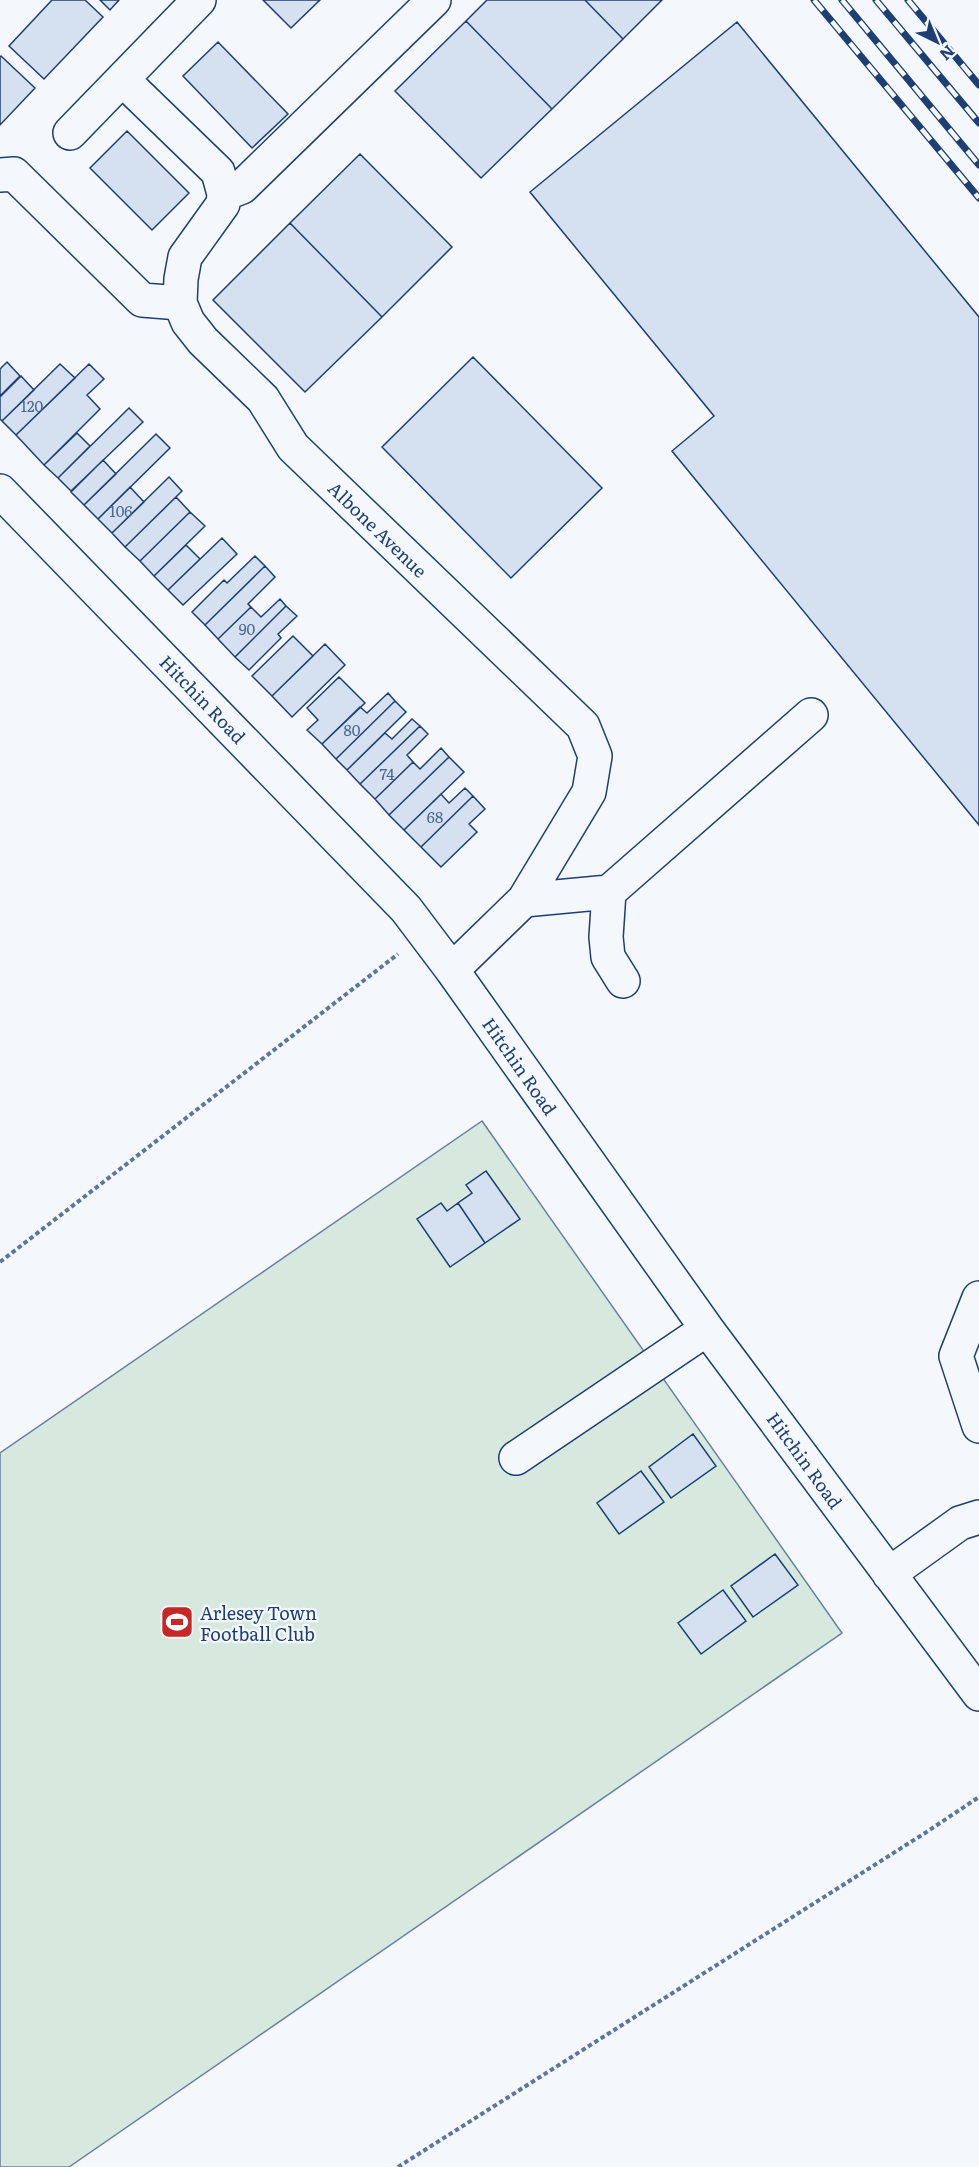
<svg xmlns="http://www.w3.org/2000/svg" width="979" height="2167" viewBox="0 0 979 2167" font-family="Literata,serif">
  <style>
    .green { fill: #d7e8df; stroke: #687fa3; stroke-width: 1.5 }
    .building { fill: #d5e0f0; stroke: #1d3f73; stroke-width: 1.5 }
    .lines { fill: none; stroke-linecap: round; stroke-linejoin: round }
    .minor-casing { stroke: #1d3f73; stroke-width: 36 }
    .path { stroke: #5e769c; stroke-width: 4; stroke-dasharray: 4.5 3; stroke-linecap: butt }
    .minor { stroke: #f4f7fb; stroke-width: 33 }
    .rail-casing { stroke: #1d3f73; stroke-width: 7 }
    .rail { stroke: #f4f7fb; stroke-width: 4.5; stroke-dasharray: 14; stroke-linecap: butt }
    .labels { text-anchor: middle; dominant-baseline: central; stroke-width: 4.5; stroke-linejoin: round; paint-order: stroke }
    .number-label { font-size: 15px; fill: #4b6792 }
    .street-label { font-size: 18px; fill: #1d3f73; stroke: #f4f7fb }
    .poi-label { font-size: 18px; fill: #1d3f73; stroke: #f4f7fb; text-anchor: start }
  </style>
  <rect width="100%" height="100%" fill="#f4f7fb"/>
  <path class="green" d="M482,1121L842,1633L69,2167H0V1453Z"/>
  <path class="building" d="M52,0H85L103,17L44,79L9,46Z
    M100,0H119L110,10Z
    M263,0H320L291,28Z
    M487,0H585L623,39L552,109L466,21Z
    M585,0H662L623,39Z
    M466,21L552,109L481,178L395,91Z
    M737,22L979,317V825L672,451L714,416L530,192Z
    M218,42L288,114L252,148L183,76Z
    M1,56L35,88L0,125V57Z
    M127,131L189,193L152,230L90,168Z
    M360,154L452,247L382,317L290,223Z
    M290,223L382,317L305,392L213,300Z
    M473,357L602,488L511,578L382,447Z
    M7,362L20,376L0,396V369Z
    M60,364L75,378L16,435L2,421Z
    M89,364L104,379L87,395L100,409L44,465L16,435Z
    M21,376L34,390L2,421L0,419V397Z
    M129,408L143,422L71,491L58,478Z
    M77,433L90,446L58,478L44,465Z
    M156,434L170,448L98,519L84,505Z
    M103,460L116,474L84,505L71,492Z
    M169,477L182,491L125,547L112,533Z
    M130,487L144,502L112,533L98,519Z
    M176,497L190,512L140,561L125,547Z
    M190,512L205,526L154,576L140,561Z
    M222,538L237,554L183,605L168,590Z
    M186,545L200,559L168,590L154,576Z
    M255,556L265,566L205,625L192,612L224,580L227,583Z
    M265,566L275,577L248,604L251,607L218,639L205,625Z
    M280,599L286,606L235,657L218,639L251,607L261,617Z
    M286,606L297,616L278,634L281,638L249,670L235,657Z
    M293,636L313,656L272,696L252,676Z
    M325,644L345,665L292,717L272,696Z
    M339,677L365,703L322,744L307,730L318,720L307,708Z
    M388,693L395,701L336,759L322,744L360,707L367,713Z
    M395,701L406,712L347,770L336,759Z
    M412,719L420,726L360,784L347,770L385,733L392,739Z
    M420,726L428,734L407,755L413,762L375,799L360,784Z
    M441,748L449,757L389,815L375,799L413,762L420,769Z
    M449,757L464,772L404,830L389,815Z
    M465,788L473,796L421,847L404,830L441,794L449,803Z
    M473,796L485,809L469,824L477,832L441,867L421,847Z
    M486,1171L520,1219L485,1243L458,1203L472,1193L466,1185Z
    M441,1203L447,1211L458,1203L485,1243L450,1267L417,1219Z
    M693,1434L716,1466L671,1498L649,1467Z
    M641,1471L664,1502L619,1534L597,1503Z
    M775,1554L798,1585L753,1617L731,1586Z
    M723,1590L746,1621L701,1654L678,1623Z"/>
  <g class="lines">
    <g class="minor-casing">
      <path id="minor" d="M123,80L218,172L224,194L223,204L185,257L181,279L180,303L188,322L203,341L263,399L293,447L583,726L595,756L589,792L524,900L452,970
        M70,133L199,0
        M0,175L14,174L142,300L180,303
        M224,194L242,187L434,0
        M0,491L406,909L452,970L707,1329L979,1694
        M609,892L606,937L608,957L623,981
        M524,900L609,892L811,715
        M979,1298L956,1356L979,1426
        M516,1458L707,1329
        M889,1574L960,1523L979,1517"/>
    </g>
    <path class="path" d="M0,1262L398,954
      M398,2167L925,1833L979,1797"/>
    <use href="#minor" class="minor"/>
    <g class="rail-casing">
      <path id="rail" d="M814,0L979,198
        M842,0L979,165
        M876,0L979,123
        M908,0L979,85"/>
    </g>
    <use href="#rail" class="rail"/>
  </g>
  <defs>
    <g id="stadium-square" transform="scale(1.725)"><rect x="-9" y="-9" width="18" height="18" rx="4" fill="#c62828" stroke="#f4f7fb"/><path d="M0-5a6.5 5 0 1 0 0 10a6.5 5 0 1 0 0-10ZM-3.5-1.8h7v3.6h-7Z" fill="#fff"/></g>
  </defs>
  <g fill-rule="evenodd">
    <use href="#stadium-square" x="177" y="1622"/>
  </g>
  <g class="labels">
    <g class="number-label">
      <text x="32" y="405">120</text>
      <text x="121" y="510">106</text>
      <text x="247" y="628">90</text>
      <text x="352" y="729">80</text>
      <text x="387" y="773">74</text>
      <text x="435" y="816">68</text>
    </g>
    <g class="street-label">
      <text transform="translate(378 529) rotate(44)">Albone Avenue</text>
      <text transform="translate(203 699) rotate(46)">Hitchin Road</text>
      <text transform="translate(520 1066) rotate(55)">Hitchin Road</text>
      <text transform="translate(805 1460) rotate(54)">Hitchin Road</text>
    </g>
    <g class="poi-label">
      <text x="200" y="1612">Arlesey Town<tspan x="200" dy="21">Football Club</tspan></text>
    </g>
  </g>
  <g transform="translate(937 42) rotate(137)" stroke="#f4f7fb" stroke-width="4.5" paint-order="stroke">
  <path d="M0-4.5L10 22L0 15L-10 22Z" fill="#1d3f73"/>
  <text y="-9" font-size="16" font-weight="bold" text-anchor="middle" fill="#1d3f73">N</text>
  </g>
</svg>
